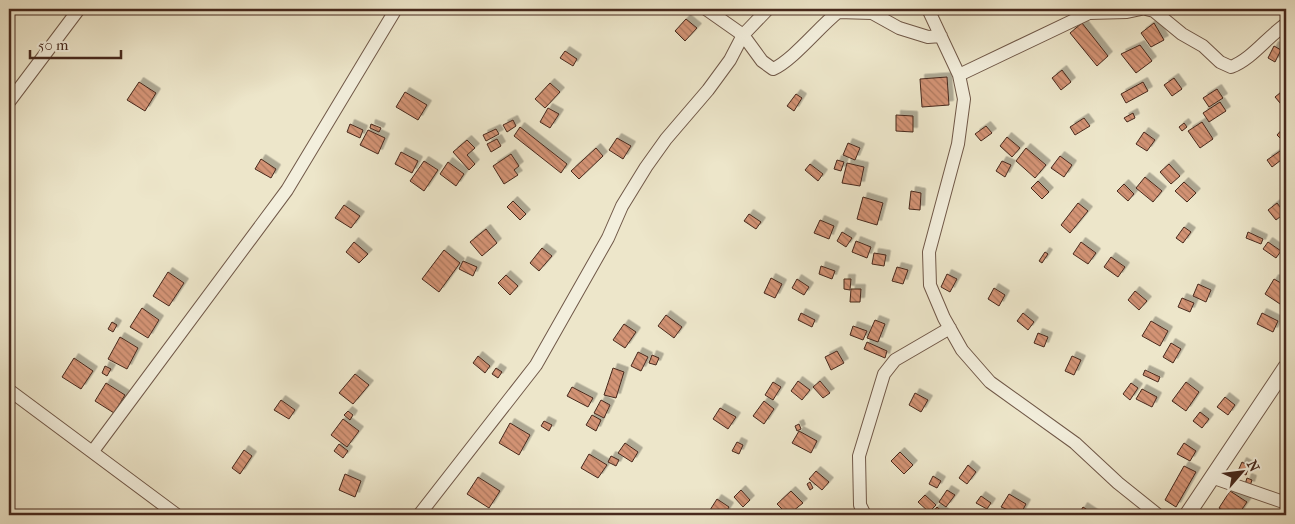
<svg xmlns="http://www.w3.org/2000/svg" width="1295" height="524" viewBox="0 0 1295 524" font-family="'IM FELL French Canon',serif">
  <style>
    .building { fill: url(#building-back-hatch); stroke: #47291d; filter: url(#shadow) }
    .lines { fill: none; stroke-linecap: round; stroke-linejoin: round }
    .minor-casing { stroke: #705848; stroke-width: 14 }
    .tertiary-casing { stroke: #705848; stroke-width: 17 }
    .minor { stroke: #f3efdd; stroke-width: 12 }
    .tertiary { stroke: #f3efdd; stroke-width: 15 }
  </style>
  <defs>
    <pattern id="building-back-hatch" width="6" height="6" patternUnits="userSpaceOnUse" patternTransform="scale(1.25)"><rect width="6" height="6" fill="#d39374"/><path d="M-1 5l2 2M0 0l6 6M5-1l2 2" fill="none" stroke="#ad785f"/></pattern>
    <filter id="shadow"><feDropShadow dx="4.5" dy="-4.5" stdDeviation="0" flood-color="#0004"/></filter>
  </defs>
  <rect width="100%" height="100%" fill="#ede6ca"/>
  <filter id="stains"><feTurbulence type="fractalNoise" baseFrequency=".004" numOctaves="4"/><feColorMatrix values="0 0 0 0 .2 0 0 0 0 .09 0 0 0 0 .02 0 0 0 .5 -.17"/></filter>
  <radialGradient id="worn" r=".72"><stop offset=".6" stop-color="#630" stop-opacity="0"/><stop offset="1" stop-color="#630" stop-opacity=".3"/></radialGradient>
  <path class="building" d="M1168,9H1180L1175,15Z
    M686,19L697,28L685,41L675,31Z
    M1082,23L1108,56L1097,66L1070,33Z
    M1154,23L1164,40L1151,47L1141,33Z
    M1140,45L1152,61L1136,73L1121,54Z
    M1274,46L1281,50L1275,62L1268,58Z
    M565,51L577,59L573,66L560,58Z
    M1062,70L1071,82L1061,90L1052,78Z
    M947,77L949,105L922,107L920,79Z
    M1174,78L1182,89L1172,96L1164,85Z
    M139,82L156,93L145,111L127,100Z
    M1143,82L1148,91L1126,103L1121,94Z
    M550,83L560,92L545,108L535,99Z
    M1286,88V108L1285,109L1275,97Z
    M1217,89L1223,98L1209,107L1203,98Z
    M405,92L427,105L418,120L396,107Z
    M796,94L802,98L794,111L787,106Z
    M1220,102L1226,111L1209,122L1203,113Z
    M548,108L559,114L550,128L540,122Z
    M1133,113L1135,118L1127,122L1124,118Z
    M896,115L913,116V132L896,131Z
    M1084,118L1090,126L1075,135L1070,127Z
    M513,120L516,126L507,132L503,125Z
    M1202,122L1213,139L1200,148L1188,131Z
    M1184,123L1187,127L1182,131L1179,127Z
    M350,124L363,130L360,138L347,132Z
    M371,124L381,128L379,132L370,128Z
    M986,126L992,133L981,141L975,134Z
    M520,127L567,164L561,173L514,136Z
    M1284,127L1286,129V144L1277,135Z
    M496,129L499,134L486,141L483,135Z
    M368,130L385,138L378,154L360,145Z
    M1144,132L1155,140L1147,151L1136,144Z
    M1007,137L1020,148L1012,157L1000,146Z
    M617,138L631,146L623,159L609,150Z
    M497,139L501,146L491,152L487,144Z
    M467,140L475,148L467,155L475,164L469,170L453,152Z
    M848,143L860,148L855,160L843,155Z
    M596,148L603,156L579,179L571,171Z
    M1026,148L1046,165L1035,178L1016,161Z
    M1280,151L1285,157L1272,167L1267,160Z
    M401,152L418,161L412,173L395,164Z
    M511,154L519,166L514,170L518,175L504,184L493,166Z
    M1060,156L1072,165L1064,177L1051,168Z
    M261,159L276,169L271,178L255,169Z
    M837,160L844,162L841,171L834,169Z
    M424,161L438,170L424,191L410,181Z
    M1002,161L1011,165L1005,177L996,171Z
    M448,162L464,174L456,186L440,174Z
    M847,163L864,167L860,186L842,183Z
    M810,164L823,174L818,181L805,170Z
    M1169,164L1180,176L1171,184L1160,172Z
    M1145,177L1162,191L1153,202L1136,188Z
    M1038,181L1049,192L1042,199L1031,188Z
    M1184,182L1196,193L1187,202L1175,191Z
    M1124,184L1134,194L1128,201L1117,191Z
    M911,191L921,193L920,210L909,209Z
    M863,197L883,203L877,225L857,219Z
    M513,201L526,214L520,220L507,207Z
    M1078,203L1088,211L1070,233L1061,225Z
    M1277,203L1285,213L1276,220L1268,210Z
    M344,205L360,216L351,228L335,218Z
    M749,214L761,222L756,229L744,221Z
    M820,220L834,226L829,239L814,233Z
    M1184,227L1191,232L1183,243L1176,238Z
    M486,229L497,243L482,256L470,242Z
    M842,232L852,238L846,247L837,241Z
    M1248,232L1263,239L1261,244L1246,238Z
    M856,241L871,247L867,258L852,252Z
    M354,242L368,254L359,263L346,252Z
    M1081,242L1096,253L1088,264L1073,254Z
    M1268,242L1281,251L1276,258L1263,249Z
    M542,248L552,256L539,271L530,263Z
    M444,250L460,263L439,292L422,279Z
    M1045,252L1048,254L1042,263L1039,261Z
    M874,253L886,255L884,266L872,264Z
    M1111,257L1125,267L1118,277L1104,267Z
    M463,261L477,267L473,276L459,269Z
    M821,266L835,271L832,279L819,274Z
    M897,267L908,270L903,284L892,281Z
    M168,272L184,283L169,306L153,296Z
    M947,274L957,279L950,292L941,287Z
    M506,275L518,286L510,295L498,283Z
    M771,278L782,284L775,298L764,293Z
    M797,279L809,287L804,295L792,288Z
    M844,279H851L850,290L844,289Z
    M1274,279L1286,286V301L1283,306L1265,294Z
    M1198,284L1211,290L1206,302L1193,296Z
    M994,288L1005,295L999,306L988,299Z
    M851,289H861L860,302H850Z
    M1135,291L1147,301L1139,310L1128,300Z
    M1182,298L1194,303L1190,312L1178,307Z
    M142,308L159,320L148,338L130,327Z
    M801,313L815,320L812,327L798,320Z
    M1023,313L1034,322L1028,330L1017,321Z
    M1262,313L1278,321L1273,332L1257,324Z
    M666,315L682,327L674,338L658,326Z
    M875,320L885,324L878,342L867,338Z
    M1151,321L1168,331L1160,346L1142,336Z
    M112,322L117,325L113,332L108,329Z
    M624,324L636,332L625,348L613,340Z
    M853,326L867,331L863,340L850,335Z
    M1038,333L1048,337L1044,347L1034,343Z
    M120,337L138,348L127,369L108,359Z
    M867,342L887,351L885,358L864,349Z
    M1171,343L1181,349L1173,363L1163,357Z
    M837,351L844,363L831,370L825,357Z
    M638,352L648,357L641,371L631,366Z
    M652,355L659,358L656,365L649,363Z
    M478,356L490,366L485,373L473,363Z
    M1072,356L1081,360L1074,375L1065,371Z
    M74,358L93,371L81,389L62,377Z
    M105,366L111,369L107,376L102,373Z
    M496,368L502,372L498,378L492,374Z
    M613,368L624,372L616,398L604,395Z
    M1145,370L1160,377L1158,382L1143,375Z
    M355,374L369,385L353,404L339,393Z
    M798,381L810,390L802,400L791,391Z
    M820,381L830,393L823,398L813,387Z
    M773,382L781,387L773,400L765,395Z
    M1186,382L1199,392L1186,411L1172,401Z
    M106,383L125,395L114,413L95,401Z
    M1131,383L1138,388L1130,400L1123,394Z
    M572,387L593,398L588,407L567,396Z
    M1142,389L1157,397L1152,407L1136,399Z
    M915,393L928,400L921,412L909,405Z
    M1225,397L1235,405L1228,415L1217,407Z
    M281,400L295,410L289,419L274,410Z
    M601,400L610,405L604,418L594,413Z
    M764,401L774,409L764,424L753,416Z
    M720,408L736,417L728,429L713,419Z
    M348,411L353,415L350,420L344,415Z
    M1200,412L1209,419L1202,428L1193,421Z
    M592,415L601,420L596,431L586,425Z
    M343,419L359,431L347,447L331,435Z
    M544,421L552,425L549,431L541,426Z
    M510,423L530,435L519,455L499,443Z
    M799,424L801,429L797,431L795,426Z
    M799,431L817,441L811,453L792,443Z
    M737,442L743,445L739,454L732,451Z
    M625,443L638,452L632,462L618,453Z
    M1184,443L1196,451L1190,461L1177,454Z
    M339,444L348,451L343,458L334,451Z
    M244,450L252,456L240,474L232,468Z
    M900,452L913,465L904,474L891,461Z
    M589,454L607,465L598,478L581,468Z
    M611,456L619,460L616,466L608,462Z
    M1242,462L1249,466L1246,475L1238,471Z
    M968,465L976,472L967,484L959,478Z
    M1184,466L1196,472L1176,507L1165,500Z
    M816,471L829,482L822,490L809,479Z
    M345,474L361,481L355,497L339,490Z
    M933,476L941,481L937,488L929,484Z
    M478,477L500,491L489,508L467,494Z
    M1247,478L1252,480L1250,486L1245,484Z
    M810,482L813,488L810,490L807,484Z
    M741,490L750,500L743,507L734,497Z
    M947,490L955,495L946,507L939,502Z
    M791,491L803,503L788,515L777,504Z
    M1230,491L1247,502L1238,515H1229L1219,508Z
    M1009,494L1026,504L1020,515L1001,507Z
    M925,495L936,505L929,512L918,502Z
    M981,496L991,503L987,509L976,503Z
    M717,499L729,507L724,515H717L710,510Z
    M937,507L946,515H930Z
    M1083,507L1095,515H1078Z"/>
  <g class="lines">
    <g class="minor-casing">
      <path id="minor" d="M706,9L743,35L762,61L773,69C793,60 818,28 838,12L872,13L899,28L928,37L941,36
        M928,9L959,75L964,99L958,144L929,252L930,285L944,318L962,350L990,382L1075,443L1118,483L1158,515
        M1146,9L1154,11L1182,34L1203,46L1220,62L1231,67C1252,59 1267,37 1286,24
        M959,75L1089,13L1127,12L1141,9
        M9,102L79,9
        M9,390L177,515
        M93,451L287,190L396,9
        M1214,478L1286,503
        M419,515L536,365L608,238L622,206L646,167L666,139L708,90L730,60L743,35L768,9
        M865,515L860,505L859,456L884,374L895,360L950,328"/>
    </g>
    <g class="tertiary-casing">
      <path id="tertiary" d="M1187,515L1286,367"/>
    </g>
    <use href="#minor" class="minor"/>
    <use href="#tertiary" class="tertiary"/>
  </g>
  <rect width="1295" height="524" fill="none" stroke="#ede6ca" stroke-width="30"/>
  <rect x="10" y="10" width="1275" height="504" fill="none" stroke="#47291d" stroke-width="2.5"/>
  <rect x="15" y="15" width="1265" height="494" fill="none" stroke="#47291d"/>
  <g transform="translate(1242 472) rotate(62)" stroke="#f3efdd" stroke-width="4" paint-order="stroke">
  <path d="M0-4L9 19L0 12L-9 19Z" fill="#47291d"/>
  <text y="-8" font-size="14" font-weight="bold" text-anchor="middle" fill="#47291d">N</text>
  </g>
  <path d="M30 50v8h91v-8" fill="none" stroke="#47291d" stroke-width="2.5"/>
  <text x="38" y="50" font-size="15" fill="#47291d" stroke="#f3efdd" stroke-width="4" paint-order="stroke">50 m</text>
  <rect width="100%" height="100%" filter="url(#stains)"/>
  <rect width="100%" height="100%" fill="url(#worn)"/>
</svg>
